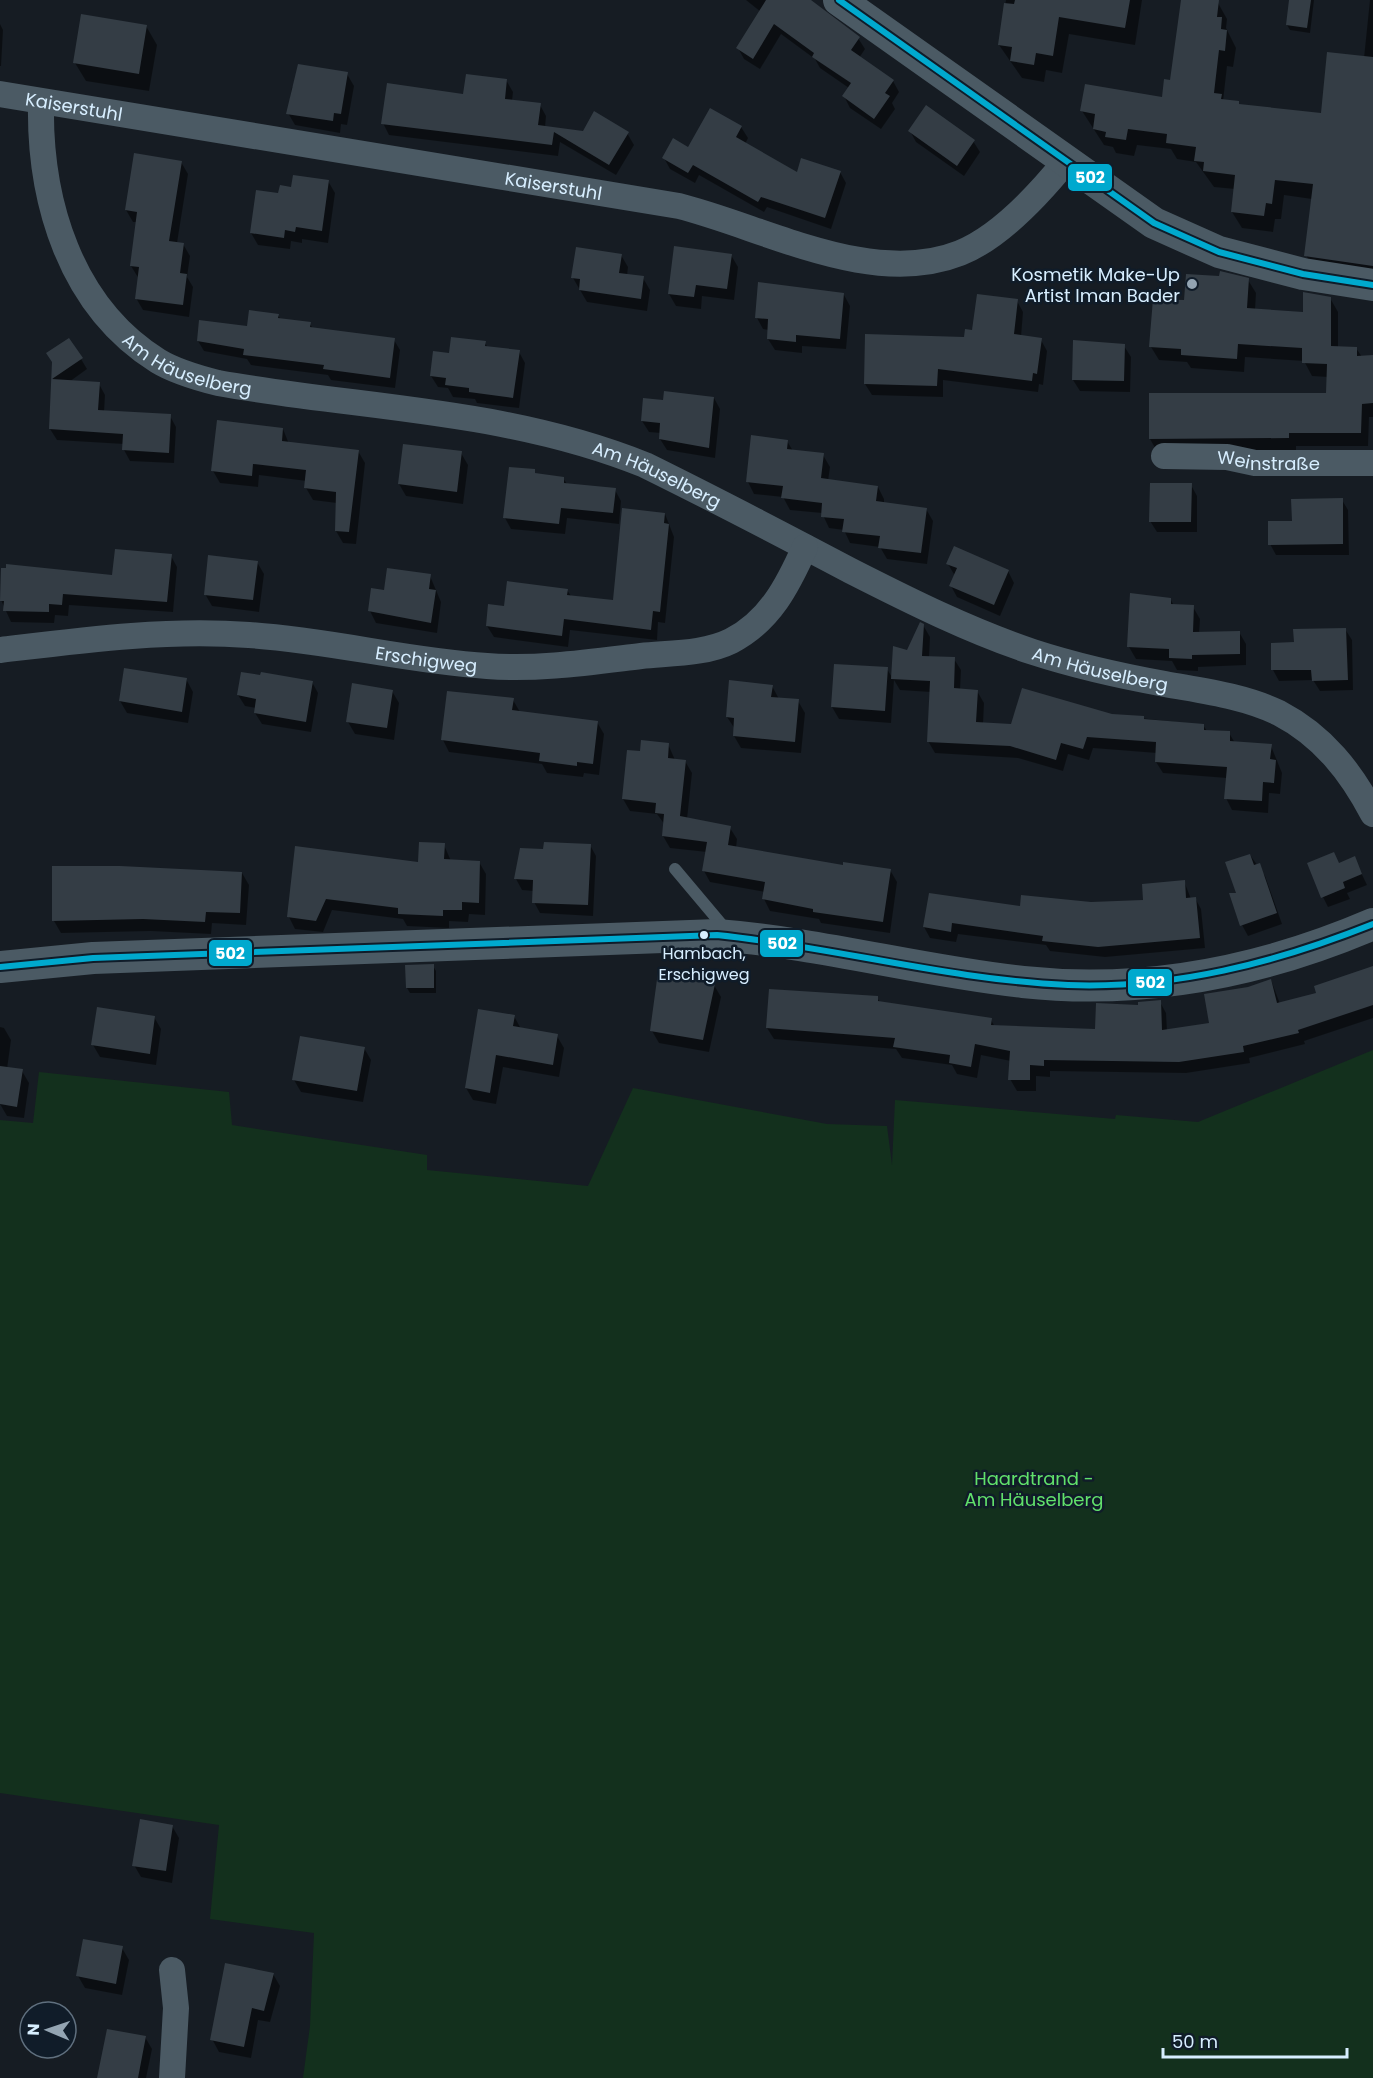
<svg xmlns="http://www.w3.org/2000/svg" width="1373" height="2078" viewBox="0 0 1373 2078" font-family="Poppins,sans-serif">
  <style>
    .green { fill: #13301d }
    .shadow { fill: #0007 }
    .building { fill: #343d45 }
    .lines { fill: none; stroke-linecap: round; stroke-linejoin: round }
    .service { stroke: #4b5a64; stroke-width: 12 }
    .minor { stroke: #4b5a64; stroke-width: 26 }
    .tertiary { stroke: #4b5a64; stroke-width: 32 }
    .bus-1-casing { stroke: #101c29; stroke-width: 10 }
    .bus-1 { stroke: #00a9ce; stroke-width: 6 }
    .poi-dot { fill: #93a4b2; stroke: #101c29; stroke-width: 2 }
    .bus-dot { fill: #d7eeff; stroke: #101c29; stroke-width: 2 }
    .labels { text-anchor: middle; dominant-baseline: central; stroke-width: 5; stroke-linejoin: round; paint-order: stroke }
    .bus-label { font-size: 16px; fill: #d7eeff; stroke: #101c29 }
    .street-label { font-size: 18px; fill: #d7eeff; stroke: #101c29 }
    .poi-label { font-size: 18px; fill: #d7eeff; stroke: #101c29; text-anchor: end }
    .park-label { font-size: 18px; fill: #61e16b; stroke: #101c29 }
    .line-badge { stroke: #101c29; stroke-width: 2 }
    .badge-label { font-size: 16px; text-anchor: middle; font-weight: bold; fill: #fff }
  </style>
  <rect width="100%" height="100%" fill="#161c23"/>
  <path class="green" d="M1373,1050V2078H303L310,2026L314,1933L210,1919L219,1825L0,1793V1120L33,1123L39,1072L229,1092L232,1125L427,1155V1170L588,1186L633,1088L827,1124L887,1126L892,1165L895,1100L1115,1119L1116,1115L1198,1122Z"/>
  <path class="shadow" d="M746,0H807L858,38L865,49L859,58L893,81L899,92L892,103L895,109L881,129L850,108L844,96L849,88L820,68L815,59L781,34L760,69L744,59L738,48L761,12Z
    M1006,0H1142L1135,45L1069,34L1062,73L1046,70L1044,82L1022,78L999,45Z
    M1183,0L1218,3L1227,19L1226,28L1236,48L1233,67L1227,66L1223,101L1240,105L1322,114L1364,58L1370,0H1373V280L1315,272L1306,255L1312,199L1284,195L1281,219H1275L1273,232L1242,228L1232,212L1235,189L1214,187L1196,162L1177,159L1171,149L1137,145L1134,156L1116,153L1113,147L1104,145L1082,111L1163,99L1171,81Z
    M1291,0H1314L1310,33L1290,30L1287,25Z
    M0,24L3,30L1,66H0Z
    M146,26L157,45L149,91L86,81L75,63Z
    M347,74L354,86L347,125L341,124L340,133L295,125L288,113L292,87Z
    M506,80L513,92L512,101L540,105L546,116L545,127L583,132L627,133L634,145L616,175L560,142L558,156L389,135L383,123Z
    M711,110L741,127L748,138L745,144L798,174L840,172L846,183L831,229L767,207L764,212L699,175L695,183L670,169L664,158L688,149Z
    M910,131L973,141L980,152L964,176L916,142Z
    M181,162L188,174L177,243L183,244L190,256L187,277L193,287L189,317L143,310L136,298L139,279L131,266L137,222H133L126,210Z
    M328,181L335,193L328,243L302,239V243L291,241L290,249L258,245L251,233L280,195L293,189Z
    M621,255L628,267L627,275L643,278L650,290L647,311L587,302L573,278Z
    M731,255L738,267L734,300L702,296L701,309L676,306L669,294Z
    M1248,280L1256,293L1255,310L1304,314L1330,298L1338,312V348H1356L1362,357L1373,356V417H1369L1368,446H1296V452L1158,453L1150,439V395L1328,394V377L1312,376L1304,361L1245,357L1244,372L1191,368L1187,362L1159,360L1151,347L1186,302Z
    M760,283L844,295L850,306L846,349L802,346V353L775,350L768,339L769,330L763,329L757,318Z
    M1017,301L1023,312L1021,337L1041,340L1047,351L1043,385L1039,384L1038,392L943,380V397L872,395L865,384L965,338Z
    M278,315L281,320L310,324L313,329L394,340L400,350L395,388L331,380L328,375L251,365L247,359L204,351L198,341L248,327Z
    M485,343L488,348L519,352L525,363L519,408L477,403L475,399L453,397L448,388L438,387L431,376L450,355Z
    M1124,346L1131,357L1130,392L1080,391L1073,380Z
    M81,359L87,369L69,382L99,384L105,395L104,412L170,416L176,427L174,463L130,461L124,450V444L57,440L50,429L54,363Z
    M714,398L720,409L715,458L667,450L660,439L661,433L649,432L642,421L664,401Z
    M283,429L289,444L358,451L365,463L356,544L343,543L336,531L337,503L313,500L306,488L307,481L259,475L258,487L220,483L213,471Z
    M787,441L793,451L823,455L830,467L828,481L878,487L884,499V504L926,509L933,521L927,564L887,559L880,547L850,543L844,530L829,528L822,513L790,510L783,497L754,494L748,482Z
    M461,453L468,465L463,504L406,496L399,484Z
    M534,471L536,475L563,478L567,484L615,490L621,501L619,524L567,518L565,534L511,529L505,518Z
    M1191,485L1197,496V532H1157L1150,521Z
    M1342,500L1348,510L1349,555H1276L1270,544L1293,523Z
    M665,514L674,537L665,623L658,622L657,640L570,630L568,647L494,637L487,626L505,608L567,590L571,596L615,602Z
    M171,556L177,567L173,612L69,605L68,616L55,615L54,623L11,622L1,600L114,576Z
    M257,562L264,574L259,612L212,606L205,594Z
    M948,564L1008,571L1014,583L1000,616L957,597L951,586L955,576Z
    M430,576L441,602L437,633L376,623L370,611L385,591Z
    M1171,600L1174,606L1193,607L1200,619L1199,634L1239,632L1246,644V665L1198,667V671L1177,670L1172,661L1136,659L1129,647Z
    M923,625L930,637L929,657L954,659L961,670L960,690L977,691L984,703L983,724L1012,726L1112,715L1203,725L1207,731L1229,733L1235,743L1271,746L1282,773L1280,794L1269,793L1268,813L1232,810L1226,798L1227,778L1163,773L1156,762L1157,753L1093,748L1089,760L1068,754L1063,771L1018,758L935,753L928,741L931,692L900,690L894,680L891,723L839,719L832,707L887,669L893,679Z
    M1345,629L1352,640L1353,690L1320,691L1313,680L1279,681L1273,670L1272,644H1295Z
    M262,677L312,682L318,693L311,732L262,724L255,713L256,708L245,706L238,695Z
    M186,679L193,692L188,723L127,713L120,701Z
    M772,686L779,699L798,701L805,713L801,753L741,748L734,736L735,729L727,717Z
    M392,691L399,703L394,740L355,734L348,722Z
    M513,700L520,712L597,722L604,734L599,775L584,773L583,777L547,773L542,764L449,752L443,740Z
    M668,744L675,760L685,761L692,773L687,819L730,828L737,839L736,848L844,867L890,870L897,882L890,933L821,923L819,919L770,911L764,899L765,892L710,882L704,871L707,852L670,848L663,836L665,825L657,814L630,811L623,799L641,753Z
    M444,845L451,861L479,862L486,874L485,915L469,914L468,922L449,921V928L407,926L403,919L332,910L323,932L295,929L289,917L296,848L420,863Z
    M590,845L596,856L593,916L540,913L534,902V891L522,890L516,879L545,850Z
    M1250,855L1265,876L1282,924L1248,936L1242,925L1238,894Z
    M1354,858L1367,885L1347,893L1350,899L1328,907L1323,897Z
    M242,873L249,885L246,925L212,923L211,934L151,931L61,933L54,921Z
    M1184,881L1191,899L1195,898L1201,909L1205,948L1105,957L1050,951L1046,945L958,934L956,942L930,938L924,927L1022,908L1144,901Z
    M433,966L436,971V993H410L407,988Z
    M1373,968V1018L1304,1041L1305,1044L1249,1058L1250,1063L1186,1073L1050,1071V1077L1036,1076V1091H1017L1010,1079L1011,1061L981,1055L977,1078L957,1074L952,1065L902,1058L896,1049L774,1039L767,1028L877,998L880,1002L991,1020L995,1027L1097,1031L1139,1006L1160,1002L1166,1013L1167,1031L1211,1024L1248,988L1271,980L1280,1004L1318,995Z
    M714,985L721,997L709,1052L659,1043L652,1031Z
    M514,1016L521,1029L557,1036L564,1048L559,1077L503,1067L496,1104L473,1100L466,1088Z
    M154,1017L161,1029L156,1065L100,1057L93,1045Z
    M0,1027L4,1028L11,1040L7,1069L22,1071L29,1083L24,1118L7,1116L0,1104Z
    M364,1048L371,1060L363,1102L301,1092L294,1080Z
    M172,1826L179,1838L172,1883L141,1877L134,1865Z
    M122,1948L129,1960L122,1995L85,1988L78,1976Z
    M273,1974L280,1986L270,2022L258,2020L251,2058L219,2052L212,2039Z
    M145,2037L152,2049L146,2078H99Z"/>
  <path class="building" d="M766,0H811L860,37L851,50L894,80L885,93L890,96L874,119L842,96L851,83L812,57L814,53L774,24L753,59L736,48Z
    M1015,0H1130L1125,28L1059,17L1053,56L1036,53L1034,65L1010,61L1012,47L998,45L1004,3L1014,4Z
    M1181,0H1219L1217,17H1222L1221,29L1227,30L1225,51L1219,50L1214,93L1222,94L1221,99L1239,101V104L1321,113L1327,52L1373,57V266L1304,256L1313,184L1275,180L1272,204L1266,203L1264,216L1231,212L1235,175L1203,171L1204,162L1194,161L1196,147L1166,143L1167,134L1128,129L1126,140L1105,137L1106,132L1093,129L1095,114L1080,111L1085,84L1162,97L1164,79L1170,80Z
    M1289,0H1311L1307,28L1286,25Z
    M81,14L147,25L139,74L73,63Z
    M298,64L348,72L341,114L334,113L333,121L286,114Z
    M466,74L507,79L505,99L541,103L538,125L583,131L594,111L629,132L609,165L554,132L552,145L381,124L387,83L463,94Z
    M926,105L975,140L957,166L908,131Z
    M710,108L742,126L736,137L797,172L801,158L841,171L825,218L761,197L758,202L693,165L688,173L662,158L673,138L688,147Z
    M134,153L182,161L169,241L184,243L180,273L187,274L183,305L135,299L139,267L130,266L137,212L125,210Z
    M293,175L329,180L322,231L296,227L295,232L285,230L284,238L250,233L256,190L278,193L280,185L291,187Z
    M674,246L732,254L727,289L696,285L694,297L668,294Z
    M576,247L622,254L619,273L644,276L641,299L579,290L580,279L571,278Z
    M1220,271L1249,278L1247,308L1303,312V292L1331,297V346L1357,347V356L1373,355V403L1362,404L1361,433H1289V438L1149,439V393H1326L1327,364L1302,363V348L1238,344L1237,359L1181,355V349L1149,347L1153,299L1184,300L1186,274L1219,276Z
    M758,282L844,293L840,339L796,335V342L767,339L768,319L755,318Z
    M977,294L1018,299L1014,334L1042,338L1037,374L1033,373L1032,381L938,369L937,386L864,384L865,334L964,337L965,329L972,330Z
    M249,310L279,314L278,318L311,322L310,327L395,338L390,378L323,369L324,365L243,355L244,349L197,341L199,320L247,326Z
    M451,337L486,341L485,346L520,350L513,398L469,392V388L445,385L446,378L430,376L433,351L449,353Z
    M69,338L83,358L52,379L100,382L98,410L171,414L169,453L122,450L123,434L49,429L52,362L46,353Z
    M1073,340L1125,344L1124,381L1072,380Z
    M664,391L714,397L709,448L659,439L660,423L641,421L643,398L663,400Z
    M217,420L283,428L282,441L359,450L349,532L335,531L336,492L304,488L306,470L253,464L252,476L211,471Z
    M751,435L788,440L787,449L824,453L821,478L878,486L876,501L927,508L921,553L878,548L880,536L842,532L844,519L821,517L822,503L781,498L783,486L746,482Z
    M403,444L462,451L457,492L398,484Z
    M509,467L535,469V473L564,477V483L616,488L613,513L561,508L559,524L503,518Z
    M1150,483H1192L1191,522H1149Z
    M1343,498V544L1268,545V521H1292L1291,499Z
    M622,508L665,513L664,523L669,524L660,612L653,611L651,630L564,619L562,636L486,626L488,604L504,606L507,581L568,589L567,595L613,600Z
    M954,546L1009,570L994,605L949,586L957,568L946,564Z
    M115,549L172,554L167,602L63,594L62,605L49,604V612L3,611L4,601H0L1,568H6V564L112,575Z
    M208,555L258,561L253,600L204,595Z
    M387,568L431,574L429,589L436,590L431,623L368,611L371,588L384,590Z
    M1130,593L1171,598V604L1194,605L1193,632L1240,631V654L1192,655V659L1169,658V649L1127,647Z
    M920,622L924,624L922,656L955,657L954,688L978,690L976,722L1011,724L1022,688L1112,714L1144,716V719L1204,724V730L1230,731V741L1272,744L1270,759L1276,760L1274,783L1263,782L1262,801L1224,799L1227,767L1155,762L1156,742L1087,737L1083,749L1061,743L1056,760L1010,746L927,742L930,681L891,679L893,646L907,650Z
    M1346,628L1348,680L1312,681L1311,670H1271V643L1294,642L1293,629Z
    M834,664L888,667L885,711L831,707Z
    M124,668L187,678L182,712L119,701Z
    M241,672L260,675L261,672L313,681L306,722L254,713L256,699L237,695Z
    M729,680L773,685L771,697L799,699L795,742L733,736L734,718L726,717Z
    M352,683L393,690L387,728L346,722Z
    M447,691L514,698L512,710L598,721L593,764L577,762V766L539,761L540,753L441,740Z
    M641,740L669,743L668,758L686,760L680,816L731,826L728,845L843,865V862L891,869L883,922L813,912V909L762,899L765,882L702,871L707,842L662,836L664,814L655,813L656,803L622,799L627,750L640,751Z
    M419,842L445,843L444,859L480,861L479,903L462,902V910H443V916L398,914V908L326,899L316,921L287,917L295,846L418,862Z
    M544,842L591,844L588,905L532,903L533,880L514,879L520,848L543,849Z
    M1334,852L1339,863L1355,856L1362,874L1343,882L1345,888L1321,898L1307,863Z
    M1250,854L1254,865L1260,863L1277,913L1240,926L1229,893H1236L1225,862Z
    M52,866H120L242,872L240,913L206,912L205,922L143,919L52,921Z
    M1185,880L1186,898L1196,897L1200,938L1098,947L1042,941L1043,936L952,923L951,932L923,927L929,893L1020,906L1021,895L1091,902L1143,900L1142,884Z
    M434,964V988H406L405,965Z
    M1373,966V1005L1298,1030L1299,1033L1243,1046L1244,1052L1179,1062L1044,1060V1066L1030,1065V1080H1008L1010,1051L975,1044L971,1067L949,1063L950,1055L893,1047L895,1038L766,1028L769,989L878,996V1001L992,1018L991,1025L1095,1029L1096,1003L1138,1005V1002L1161,1000L1162,1030L1209,1023L1204,994L1248,987L1271,979L1277,1003L1316,993L1314,986Z
    M658,972L715,984L703,1040L650,1031Z
    M97,1007L155,1016L150,1054L91,1045Z
    M478,1009L515,1015L513,1026L558,1034L553,1065L496,1055L490,1093L465,1088Z
    M300,1036L365,1047L357,1091L292,1080Z
    M0,1066L23,1069L17,1107L0,1104Z
    M140,1819L173,1825L166,1871L132,1866Z
    M83,1939L123,1946L116,1984L76,1976Z
    M225,1963L274,1973L264,2011L252,2008L244,2047L210,2040Z
    M107,2029L146,2036L138,2078H97Z"/>
  <g class="lines">
    <path class="service" d="M675,869L728,932"/>
    <g class="minor">
      <path id="s1" d="M0,94L679,206C766,228 872,288 960,253C1000,237 1040,193 1066,161"/>
      <path id="s2" d="M41,102C39,201 70,306 158,361C176,372 198,378 218,383C364,409 506,409 645,465C714,499 783,535 851,571C910,601 970,631 1033,652C1076,666 1121,676 1165,684C1203,691 1244,696 1279,713C1323,736 1351,772 1373,814"/>
      <path id="s3" d="M1164,456L1227,457L1255,463H1373"/>
      <path id="s4" d="M0,650C83,640 165,629 249,635C329,640 407,661 487,666C538,670 591,662 641,656C669,653 705,654 731,641C770,621 788,585 805,547"/>
      <path d="M172,1970L176,2008L172,2078"/>
    </g>
    <path class="tertiary" d="M839,0L1154,223L1219,252L1303,274L1373,285
      M0,967L93,958L717,935C820,943 921,971 1023,982C1145,995 1261,972 1373,924"/>
    <g class="bus-1-casing">
      <path id="bus-1" d="M839,0L1154,223L1219,252L1303,274L1373,285
        M0,967L93,958L717,935C834,947 950,980 1068,985C1174,989 1275,963 1373,924"/>
    </g>
    <use href="#bus-1" class="bus-1"/>
  </g>
  <circle class="poi-dot" cx="1192" cy="284" r="6"/>
  <circle class="bus-dot" cx="704" cy="935" r="5"/>
  <g class="labels">
    <g class="bus-label">
      <text x="704" y="953">Hambach,<tspan x="704" dy="21">Erschigweg</tspan></text>
    </g>
    <g class="street-label">
      <text stroke="none"><textPath href="#s1" startOffset="75">Kaiserstuhl</textPath></text>
      <text stroke="none"><textPath href="#s1" startOffset="561">Kaiserstuhl</textPath></text>
      <text stroke="none"><textPath href="#s2" startOffset="326">Am Häuselberg</textPath></text>
      <text stroke="none"><textPath href="#s3" startOffset="105">Weinstraße</textPath></text>
      <text stroke="none"><textPath href="#s2" startOffset="812">Am Häuselberg</textPath></text>
      <text stroke="none"><textPath href="#s4" startOffset="429">Erschigweg</textPath></text>
      <text stroke="none"><textPath href="#s2" startOffset="1298">Am Häuselberg</textPath></text>
    </g>
    <g class="poi-label">
      <text x="1180" y="274">Kosmetik Make-Up<tspan x="1180" dy="21">Artist Iman Bader</tspan></text>
    </g>
    <g class="park-label">
      <text x="1034" y="1478">Haardtrand -<tspan x="1034" dy="21">Am Häuselberg</tspan></text>
    </g>
  </g>
  <g class="line-badge">
    <rect x="1067" y="163" width="46" height="29" rx="6" fill="#00a9ce"/>
    <rect x="759" y="929" width="45" height="29" rx="6" fill="#00a9ce"/>
    <rect x="208" y="939" width="45" height="28" rx="6" fill="#00a9ce"/>
    <rect x="1127" y="968" width="46" height="29" rx="6" fill="#00a9ce"/>
  </g>
  <g class="badge-label">
    <text x="1090" y="183">502</text>
    <text x="782" y="949">502</text>
    <text x="230" y="959">502</text>
    <text x="1150" y="988">502</text>
  </g>
  <g transform="translate(48 2030) rotate(272)"><circle r="28" fill="#101c29" stroke="#60707f" stroke-width="1.5"/>
  <path d="M0-4.5L10 22L0 15L-10 22Z" fill="#93a4b2"/>
  <text y="-9" font-size="16" font-weight="bold" text-anchor="middle" fill="#d7eeff">N</text>
  </g>
  <path d="M1163 2048v9h184v-9" fill="none" stroke="#d7eeff" stroke-width="3"/>
  <text x="1172" y="2048" font-size="18" fill="#d7eeff" stroke="#101c29" stroke-width="4.5" paint-order="stroke">50 m</text>
</svg>
